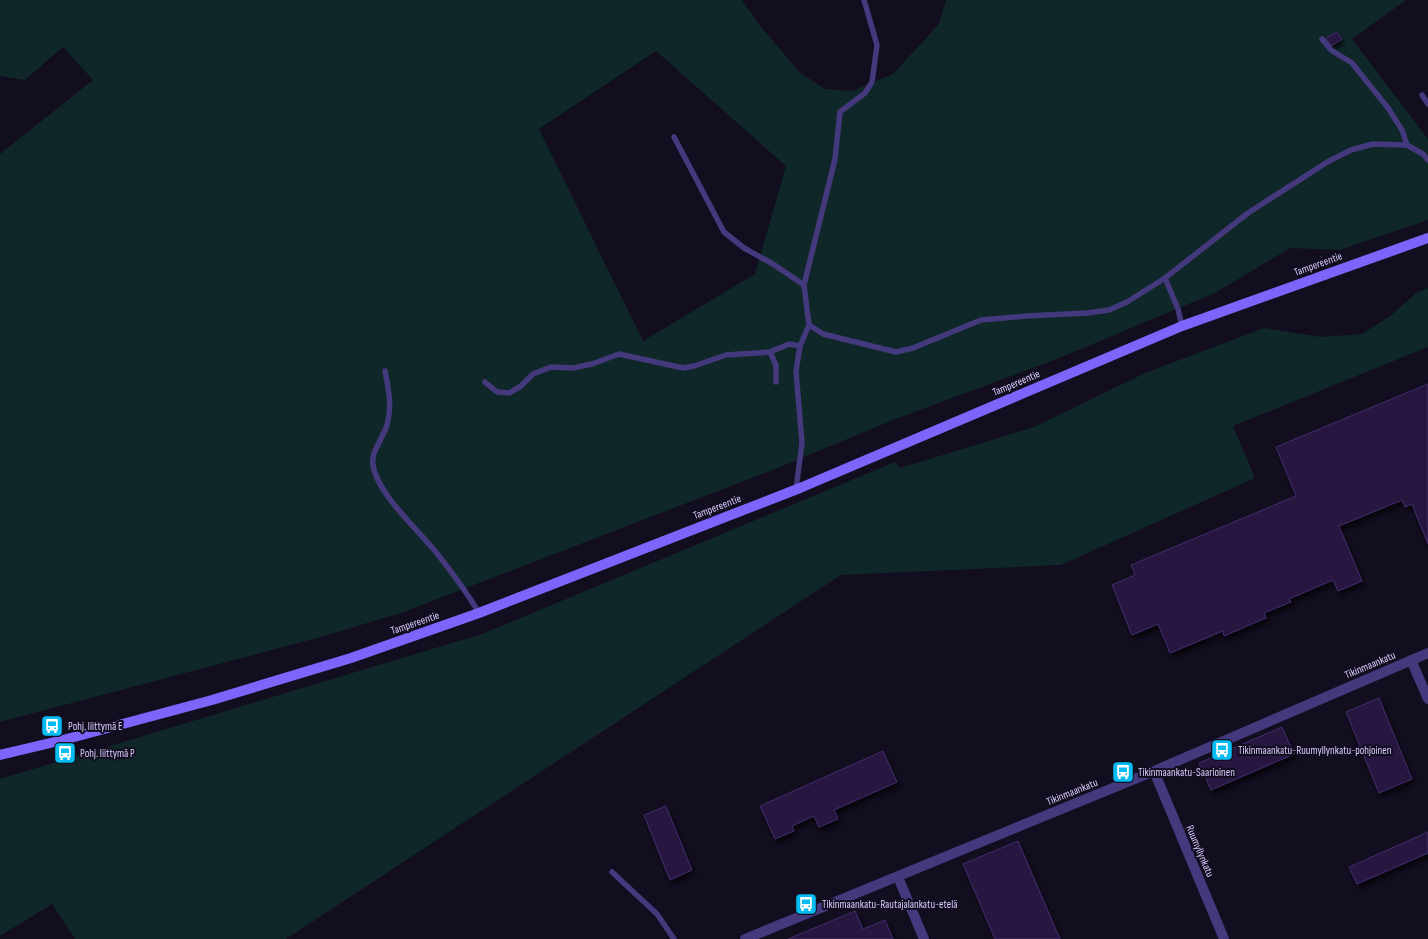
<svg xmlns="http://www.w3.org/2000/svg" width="1428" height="939" viewBox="0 0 1428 939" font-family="'Sofia Sans Condensed',sans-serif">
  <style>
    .green { fill: #102729; fill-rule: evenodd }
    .building { fill: #26193f; stroke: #402c6b; filter: url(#shadow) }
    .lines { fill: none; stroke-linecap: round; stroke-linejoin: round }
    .service { stroke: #44397d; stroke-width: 5.5 }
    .minor { stroke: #44397d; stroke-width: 10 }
    .tertiary { stroke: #44397d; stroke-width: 10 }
    .secondary { stroke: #7c65fb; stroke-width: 10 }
    .labels { text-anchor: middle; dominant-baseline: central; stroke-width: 4; stroke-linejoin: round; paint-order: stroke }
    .street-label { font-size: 11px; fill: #d8ccfe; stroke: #120d1f }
    .poi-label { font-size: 11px; fill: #d8ccfe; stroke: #120d1f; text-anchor: start }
  </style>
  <defs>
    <filter id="shadow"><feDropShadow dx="2.5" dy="4.5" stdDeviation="2" flood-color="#0009"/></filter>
  </defs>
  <rect width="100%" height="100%" fill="#120d1f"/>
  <path class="green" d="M0,0H742L758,23L799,72L825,89L852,91L893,74L939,24L946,0H1406L1352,39L1428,139V220L1340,250L1290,248L1215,293L1052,361L893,420L780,467L404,612L321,637L0,722V154L93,80L63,47L25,80L0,76ZM656,51L786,166L755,274L643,341L539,129Z
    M1428,288V347L1233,426L1255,478L1061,565L841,575L286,939H75L52,904L0,936V779L482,634L895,462L900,468L1034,427L1145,373L1264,328L1321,337L1362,334L1390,316L1416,293Z"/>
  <path class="building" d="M1337,32L1342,39L1331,46L1326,38Z
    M1428,384V544L1412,504L1405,507L1402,500L1339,526L1362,581L1338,591L1333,580L1289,599L1291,602L1264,613L1266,618L1224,636L1223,631L1170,653L1158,624L1132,635L1112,585L1135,575L1131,565L1296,496L1276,447Z
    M1379,698L1412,779L1379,793L1346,712Z
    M1282,727L1294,754L1211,790L1199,763Z
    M883,751L897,782L834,810L838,819L819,827L814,816L792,826L794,831L775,839L760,806Z
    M666,806L692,870L670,880L644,815Z
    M1428,832V853L1357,884L1349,867Z
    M1018,841L1060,939H995L963,864Z
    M855,911L863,929L885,920L893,939H788Z"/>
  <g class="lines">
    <path class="service" d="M1322,39L1331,50L1352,63L1388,108L1402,130L1407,145
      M1422,95L1428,104
      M674,137L724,232L744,248L773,264L804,285
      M1165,278L1178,309L1182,326
      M809,325L823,334L896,352L913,348L981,320L1026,316L1087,313L1109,310L1127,302L1165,278L1248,213L1329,161L1351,150L1373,144L1407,145L1423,154L1428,160
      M770,352L776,365V382
      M385,371C388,387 392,404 388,420C387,425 386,430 383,434C379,445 371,453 373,465C377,493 417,529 435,551C451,571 466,591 479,613
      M485,382L497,392L509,393L521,386L533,374L551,367L573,368L592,364L619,354L683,368L694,366L726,355L770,352L789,344L800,346
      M796,489L802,443L796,371L800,346L809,325L804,285L835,159L840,112L865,93L872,82L877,45L864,0
      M612,872L657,914L674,939"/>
    <path class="minor" d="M1411,660L1428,699
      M1154,771L1224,939
      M898,877L924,939"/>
    <path class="tertiary" d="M745,939L1154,771L1428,653"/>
    <path class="secondary" d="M0,755L63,740L212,700L351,658L479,613L800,488L1182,326L1428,238"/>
  </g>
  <defs>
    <g id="bus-square" transform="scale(1.15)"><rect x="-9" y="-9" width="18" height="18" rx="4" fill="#06bcf0" stroke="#120d1f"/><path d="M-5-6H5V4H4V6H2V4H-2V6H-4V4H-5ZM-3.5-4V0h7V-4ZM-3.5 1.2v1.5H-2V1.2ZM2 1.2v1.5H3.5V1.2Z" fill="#fff"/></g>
  </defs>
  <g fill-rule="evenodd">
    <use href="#bus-square" x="52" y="726"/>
    <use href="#bus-square" x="1222" y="750"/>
    <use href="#bus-square" x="65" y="753"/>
    <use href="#bus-square" x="1123" y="772"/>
    <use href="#bus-square" x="806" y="904"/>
  </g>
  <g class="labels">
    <g class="street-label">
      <text transform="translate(1318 264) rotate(-20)">Tampereentie</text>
      <text transform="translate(1016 383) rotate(-23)">Tampereentie</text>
      <text transform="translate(717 507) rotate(-21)">Tampereentie</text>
      <text transform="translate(415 623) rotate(-19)">Tampereentie</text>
      <text transform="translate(1370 665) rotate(-23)">Tikinmaankatu</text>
      <text transform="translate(1072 792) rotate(-22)">Tikinmaankatu</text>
      <text transform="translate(1200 851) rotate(67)">Ruumyllynkatu</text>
    </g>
    <g class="poi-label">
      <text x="68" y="726">Pohj. liittymä E</text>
      <text x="1238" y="750">Tikinmaankatu-Ruumyllynkatu-pohjoinen</text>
      <text x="80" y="753">Pohj. liittymä P</text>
      <text x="1138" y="772">Tikinmaankatu-Saarioinen</text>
      <text x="822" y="904">Tikinmaankatu-Rautajalankatu-etelä</text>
    </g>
  </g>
</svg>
